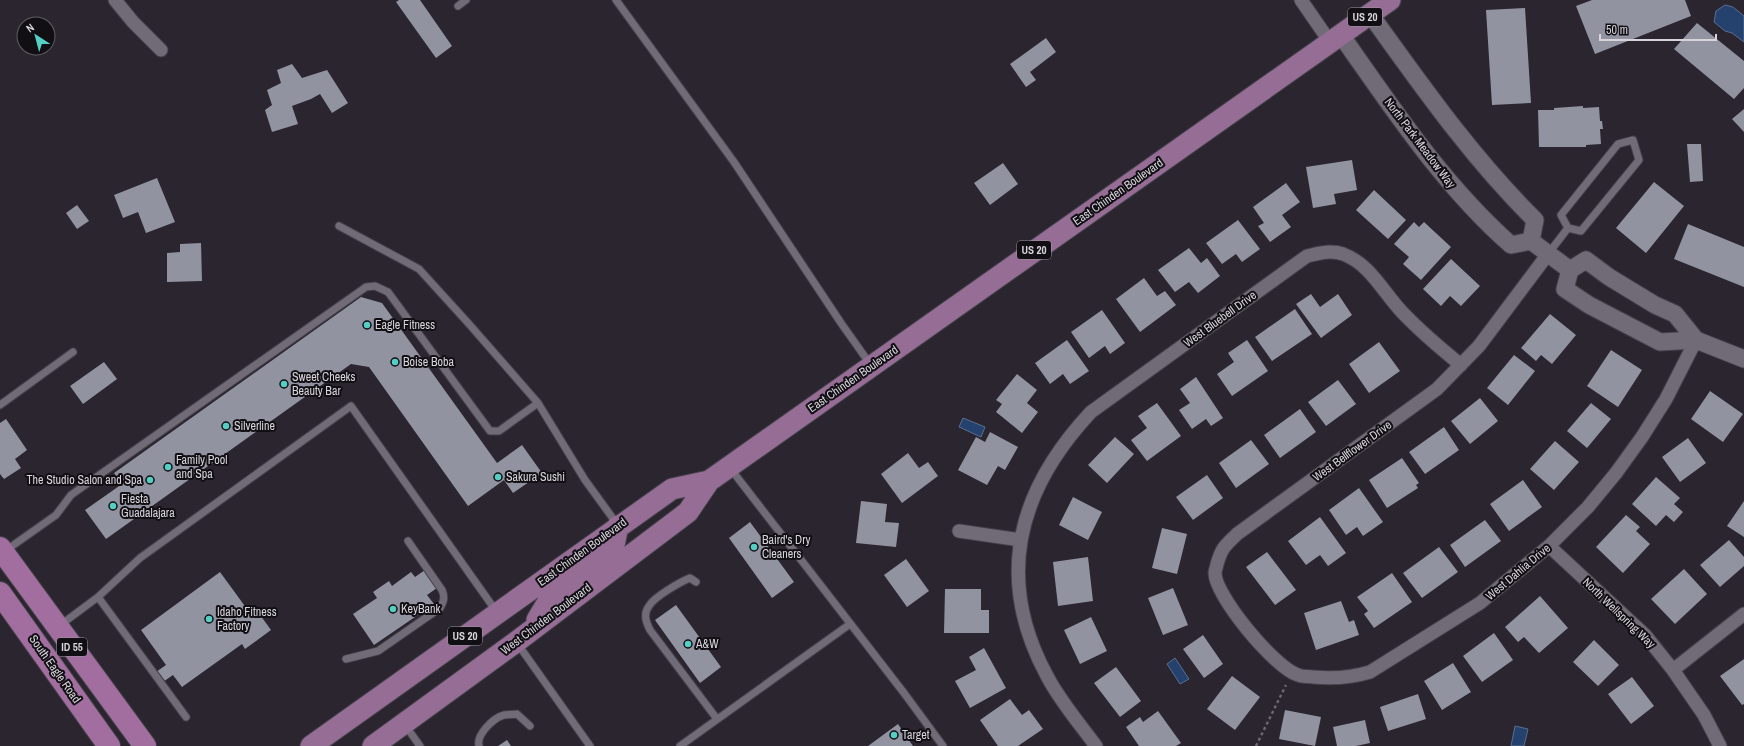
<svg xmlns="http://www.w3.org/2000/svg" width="1744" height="746" viewBox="0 0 1744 746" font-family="'Archivo Narrow',sans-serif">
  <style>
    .water { fill: #25426f; stroke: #5a6e8f }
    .building { fill: #9293a0 }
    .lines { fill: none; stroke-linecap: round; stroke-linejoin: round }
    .service-casing { stroke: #45414a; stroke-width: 9 }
    .minor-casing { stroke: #45414a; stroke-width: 15 }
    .tertiary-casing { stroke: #45414a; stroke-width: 19 }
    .primary-casing { stroke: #45414a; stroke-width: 23 }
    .trunk-casing { stroke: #45414a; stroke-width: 24 }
    .path { stroke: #6b6770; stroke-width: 2.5; stroke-dasharray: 3 3; stroke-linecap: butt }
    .service { stroke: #706b76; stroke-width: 7 }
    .minor { stroke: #706b76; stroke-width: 13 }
    .tertiary { stroke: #706b76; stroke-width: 17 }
    .primary { stroke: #956d95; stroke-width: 21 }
    .trunk { stroke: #a26e9f; stroke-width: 22 }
    .poi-dot { fill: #55cec4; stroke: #110f14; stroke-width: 1.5 }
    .labels { text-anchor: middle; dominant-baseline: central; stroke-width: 4; stroke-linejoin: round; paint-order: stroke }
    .shield { fill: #110f14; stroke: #9c999f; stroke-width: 1 }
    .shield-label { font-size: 11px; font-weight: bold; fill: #d7d4db }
    .street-label { font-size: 12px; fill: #d7d4db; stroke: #110f14 }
    .poi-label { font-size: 12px; fill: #d7d4db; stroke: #110f14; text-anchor: start }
  </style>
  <rect width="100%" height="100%" fill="#2a252f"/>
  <path class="water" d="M1725,5L1733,7L1744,16V42L1732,33L1725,31L1714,22L1716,11Z
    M963,418L985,427L981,437L959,427Z
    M1175,658L1189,679L1180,684L1167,664Z
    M1515,726L1528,729L1524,746H1511Z"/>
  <path class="building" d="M399,0H420L452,46L436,58L396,2Z
    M1592,0H1685L1691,16L1595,54L1576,6Z
    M1525,8L1531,103L1492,105L1486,10Z
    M1697,23L1744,61V88L1734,99L1674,49Z
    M1046,38L1056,52L1030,72L1036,80L1026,87L1010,64Z
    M292,64L302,78L327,70L348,103L332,113L320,94L311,99L292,106L298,124L272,132L265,110L272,105L267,90L281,83L277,70Z
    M1583,106V108L1599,107L1600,121H1602L1603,129H1600L1601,144L1586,145V147H1539L1538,110H1554V108Z
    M1744,109V132L1732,119Z
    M1687,144H1701L1703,181L1690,182Z
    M1352,160L1357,190L1334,194L1336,204L1313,208L1306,167Z
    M1003,163L1018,184L990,205L974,183Z
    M157,178L175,222L146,233L138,212L123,218L114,195Z
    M1654,182L1684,206L1646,253L1616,228Z
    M1286,183L1300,202L1282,215L1291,227L1270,242L1258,226L1264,223L1253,207Z
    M1374,190L1406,220L1388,239L1356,210Z
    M77,205L89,221L77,229L66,213Z
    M1238,220L1260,249L1242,262L1236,254L1222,264L1206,243Z
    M1414,222L1419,227L1424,222L1451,247L1421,280L1403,264L1409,257L1394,244Z
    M1688,224L1744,247V287L1674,259Z
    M201,243L202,281L167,282V253L180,252V244Z
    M1189,248L1201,263L1207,258L1220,276L1198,293L1189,282L1175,292L1158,270Z
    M1451,259L1480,286L1461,306L1450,296L1441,306L1423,289Z
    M1144,278L1157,296L1165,291L1176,305L1140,332L1116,299Z
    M1311,294L1320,307L1338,294L1352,315L1321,338L1296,304Z
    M361,297L382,303L497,463L522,445L542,473L513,493L504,480L468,506L369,367L351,364L106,539L85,510L122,484L114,473Z
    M1295,309L1312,334L1272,361L1255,337Z
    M1102,310L1125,343L1110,354L1105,346L1089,358L1071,332Z
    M1550,314L1576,335L1552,364L1541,355L1536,361L1521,348Z
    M1067,340L1089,371L1070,384L1063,374L1050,384L1035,363Z
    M1247,340L1268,371L1232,396L1217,374L1234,362L1228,353Z
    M1379,342L1400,371L1369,393L1349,364Z
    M1611,350L1642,370L1618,407L1587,386Z
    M1514,355L1535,371L1508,405L1487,388Z
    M104,362L117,379L83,404L70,386Z
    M1017,374L1037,390L1027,403L1038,412L1022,433L996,412L1002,404L996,400Z
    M1196,377L1223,418L1211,426L1206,419L1192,429L1179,410L1190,403L1180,389Z
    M1338,380L1356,404L1326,426L1308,402Z
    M1710,391L1743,414L1723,442L1691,419Z
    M1480,398L1498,421L1470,444L1451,421Z
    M1157,403L1181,436L1147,461L1131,440L1147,428L1138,416Z
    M1591,403L1611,419L1587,448L1567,431Z
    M1300,409L1316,432L1280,458L1264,435Z
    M6,419L27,450L15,459L21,468L4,479L0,474V423Z
    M1444,427L1459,450L1425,474L1409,452Z
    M990,432L1018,447L1005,470L998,466L987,485L958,470L976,437L985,442Z
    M1115,437L1134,454L1107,483L1088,465Z
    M1688,438L1706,463L1680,482L1662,457Z
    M1251,440L1269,464L1236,488L1219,463Z
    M1555,441L1579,462L1554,490L1530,469Z
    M908,453L919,468L928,462L938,476L902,503L881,474Z
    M1402,458L1419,483L1416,485L1418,488L1387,508L1369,480Z
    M1207,475L1223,498L1193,520L1176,497Z
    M1656,477L1680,498L1674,504L1683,512L1674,522L1666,515L1656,526L1632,504Z
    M1523,480L1542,507L1509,531L1490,504Z
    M1359,488L1383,522L1363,536L1357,527L1346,535L1329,510Z
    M1073,497L1102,512L1088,540L1059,525Z
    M861,501L887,504L885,522L899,523L896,547L856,543Z
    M1744,501V537L1727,526Z
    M1626,515L1640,527L1636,531L1650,544L1623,573L1596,547Z
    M1320,517L1346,553L1328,566L1320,555L1306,565L1288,541Z
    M1485,520L1501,541L1465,567L1450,545Z
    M750,522L794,582L772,598L729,538Z
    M1162,528L1187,534L1177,574L1152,568Z
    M1729,540L1744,557V566L1720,587L1700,565Z
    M1439,547L1458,572L1422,598L1403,573Z
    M1267,552L1296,590L1275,605L1246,567Z
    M1088,557L1093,601L1058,606L1053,562Z
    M906,559L929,591L907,607L884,575Z
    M1684,569L1707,594L1675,624L1651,599Z
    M425,570L437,588L427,595L434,604L374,645L353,614L377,598L373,592L389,581L392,586L411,572L415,577Z
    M220,572L247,609L253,605L271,630L245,649L242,644L182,687L173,675L163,682L156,672L166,665L141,630Z
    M1392,573L1412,602L1374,628L1364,614L1368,611L1357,597Z
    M1173,588L1188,625L1163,635L1148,598Z
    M945,589H981V610H989V633H944Z
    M1540,596L1568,628L1539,653L1524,637L1518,642L1505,627Z
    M1341,601L1349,622L1354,620L1359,635L1316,650L1304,613Z
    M676,605L721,667L700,683L655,620Z
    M1091,617L1107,651L1080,664L1064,630Z
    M1494,633L1513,660L1482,682L1463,656Z
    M1203,635L1223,664L1204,678L1183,649Z
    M1594,640L1619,665L1598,686L1573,662Z
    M984,648L1006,688L970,708L955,681L976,670L969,657Z
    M1744,659V704L1742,705L1720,676Z
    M1453,663L1471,692L1442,710L1424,681Z
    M1116,667L1141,701L1120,717L1094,683Z
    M1232,676L1260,697L1235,730L1207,709Z
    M1632,677L1654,706L1631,724L1608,694Z
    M1418,694L1426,719L1388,731L1380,707Z
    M1010,699L1022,715L1029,710L1043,729L1018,746H998L980,720Z
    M1285,710L1321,717L1315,746L1279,739Z
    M1158,711L1181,743L1176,746H1139L1126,727L1140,717L1143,722Z
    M1365,720L1370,743L1356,746H1337L1333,727Z
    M898,724L913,746H868Z
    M507,740L511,746H498Z"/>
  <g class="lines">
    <g class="service-casing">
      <path id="service" d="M616,0L734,162L841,323L870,364
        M458,6L466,0
        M1633,140L1639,160L1581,231L1568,228L1561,215L1618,144Z
        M339,226L419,269L469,324L538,403L585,480L617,524
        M1548,254L1568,228
        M0,405L73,352
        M730,468L904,693L943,746
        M5,551L56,515L71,495L366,287L375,286L388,292L490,431H499L538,403
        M696,582L690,578C680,582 654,597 649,606C643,614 646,622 650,630L717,719
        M98,597L186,717
        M59,626L98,597L140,558L351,406L496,611
        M517,643L590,746
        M346,659L378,651L440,608C444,601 445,597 442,590L408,541
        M405,725L420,746
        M479,746C476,735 493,718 504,715C508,714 513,715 517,714L530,726
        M680,746L850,624"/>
    </g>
    <g class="minor-casing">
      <path id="minor" d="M115,0L133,22L161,50
        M1301,0L1330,42
        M1548,254L1479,346L1437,389L1237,534C1225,546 1222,547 1217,564C1217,566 1215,570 1215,573C1215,596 1275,668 1298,675C1302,677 1308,676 1313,677C1334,679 1350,678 1370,672L1480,603L1549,546L1588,507L1616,473L1642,437L1666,399L1696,340
        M959,531L1021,540
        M1549,546L1645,635L1673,670L1704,715L1720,746
        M1673,670L1744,614
        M1096,746C1079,723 1060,701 1047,676C994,578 1018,490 1091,412L1307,256C1320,253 1331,250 1343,254C1370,264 1383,292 1402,312C1420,331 1440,348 1461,365"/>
    </g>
    <g class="tertiary-casing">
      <path id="tertiary" d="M1370,14C1422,86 1472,158 1535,220L1531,241
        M1341,35C1393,109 1443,185 1511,245L1531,241L1570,270
        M1586,260L1609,277L1655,305L1675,314L1696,340L1660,342L1589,305L1565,289L1570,270Z
        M1696,340L1744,359"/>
    </g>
    <g class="primary-casing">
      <path id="primary" d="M537,620L552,595L613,550L618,526
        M311,746L672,489L709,481L1390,0
        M373,746L516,642L688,512L709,481"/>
    </g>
    <g class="trunk-casing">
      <path id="trunk" d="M0,548L145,746
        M0,593L109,746"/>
    </g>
    <path class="path" d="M1256,746L1286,685"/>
    <use href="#service" class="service"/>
    <use href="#minor" class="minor"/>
    <use href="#tertiary" class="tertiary"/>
    <use href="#primary" class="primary"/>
    <use href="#trunk" class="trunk"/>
  </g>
  <g class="poi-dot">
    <circle cx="367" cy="325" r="4"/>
    <circle cx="395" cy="362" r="4"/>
    <circle cx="284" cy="384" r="4"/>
    <circle cx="226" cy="426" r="4"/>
    <circle cx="168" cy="467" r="4"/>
    <circle cx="498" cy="477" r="4"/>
    <circle cx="150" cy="480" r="4"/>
    <circle cx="113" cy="506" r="4"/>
    <circle cx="754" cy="547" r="4"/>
    <circle cx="393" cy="609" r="4"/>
    <circle cx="209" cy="619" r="4"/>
    <circle cx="688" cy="644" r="4"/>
    <circle cx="894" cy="735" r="4"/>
  </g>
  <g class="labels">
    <g class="shield">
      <rect x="1348" y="8" width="34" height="18" rx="3"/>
      <rect x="1017" y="241" width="34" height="18" rx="3"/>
      <rect x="448" y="627" width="34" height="18" rx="3"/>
      <rect x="57" y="638" width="30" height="18" rx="3"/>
    </g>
    <g class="shield-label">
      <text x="1365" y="17">US 20</text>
      <text x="1034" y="250">US 20</text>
      <text x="465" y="636">US 20</text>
      <text x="72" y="647">ID 55</text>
    </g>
    <g class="street-label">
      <text transform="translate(1420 143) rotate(53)">North Park Meadow Way</text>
      <text transform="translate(1118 192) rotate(-35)">East Chinden Boulevard</text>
      <text transform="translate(1220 319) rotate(-36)">West Bluebell Drive</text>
      <text transform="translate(853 379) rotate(-35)">East Chinden Boulevard</text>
      <text transform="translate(1352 451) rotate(-36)">West Bellflower Drive</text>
      <text transform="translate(582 552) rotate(-36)">East Chinden Boulevard</text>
      <text transform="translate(1518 572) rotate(-40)">West Dahlia Drive</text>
      <text transform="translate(1619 613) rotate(44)">North Wellspring Way</text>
      <text transform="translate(546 619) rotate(-37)">West Chinden Boulevard</text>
      <text transform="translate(55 669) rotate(55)">South Eagle Road</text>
    </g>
    <g class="poi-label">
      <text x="375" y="325">Eagle Fitness</text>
      <text x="403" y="362">Boise Boba</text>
      <text x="292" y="377">Sweet Cheeks<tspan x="292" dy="14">Beauty Bar</tspan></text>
      <text x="234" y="426">Silverline</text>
      <text x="176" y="460">Family Pool<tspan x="176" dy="14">and Spa</tspan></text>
      <text x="506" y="477">Sakura Sushi</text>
      <text x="142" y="480" text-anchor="end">The Studio Salon and Spa</text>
      <text x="121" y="499">Fiesta<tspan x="121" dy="14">Guadalajara</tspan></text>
      <text x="762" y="540">Baird's Dry<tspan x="762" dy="14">Cleaners</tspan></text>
      <text x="401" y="609">KeyBank</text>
      <text x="217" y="612">Idaho Fitness<tspan x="217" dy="14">Factory</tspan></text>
      <text x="696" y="644">A&amp;W</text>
      <text x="902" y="735">Target</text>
    </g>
  </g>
  <g transform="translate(36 36) rotate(324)"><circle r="19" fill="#110f14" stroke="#605e64"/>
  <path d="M0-3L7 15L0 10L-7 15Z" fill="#55cec4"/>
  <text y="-6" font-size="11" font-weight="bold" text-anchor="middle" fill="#d7d4db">N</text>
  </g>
  <path d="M1600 34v6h116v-6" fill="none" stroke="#d7d4db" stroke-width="2"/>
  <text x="1606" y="34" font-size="12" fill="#d7d4db" stroke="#110f14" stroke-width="3" paint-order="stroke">50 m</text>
</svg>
